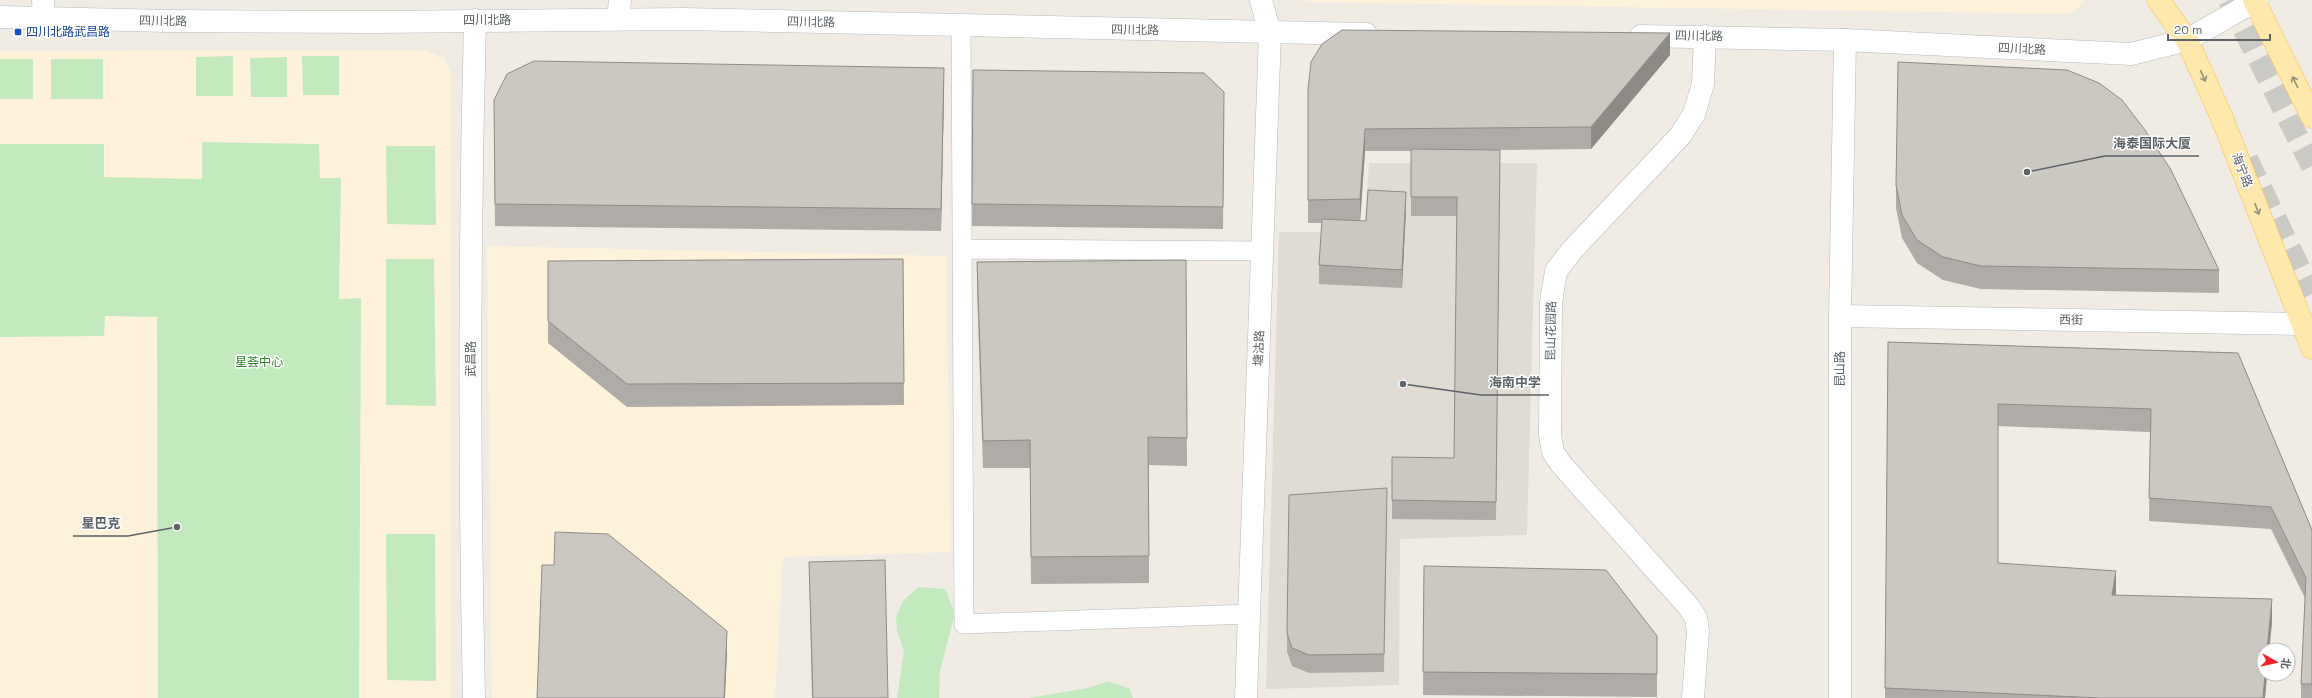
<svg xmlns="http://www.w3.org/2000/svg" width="2312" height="698" viewBox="0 0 2312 698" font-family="'Space Grotesk','Noto Sans SC',sans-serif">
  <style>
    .commercial { fill: #fff2db }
    .education { fill: #e0dbd3 }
    .green { fill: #c3eabf }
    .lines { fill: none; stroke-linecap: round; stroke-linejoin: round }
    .highway-tunnel { stroke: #cbcac4; stroke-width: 22; stroke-dasharray: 22 11; stroke-linecap: butt }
    .lane-casing { stroke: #b5b8bc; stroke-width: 20 }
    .street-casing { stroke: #b5b8bc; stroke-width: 23 }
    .secondary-casing { stroke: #b6bbc0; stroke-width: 23 }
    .primary-casing { stroke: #feba4f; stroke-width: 23 }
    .lane { stroke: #fff; stroke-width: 19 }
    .street { stroke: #fff; stroke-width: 22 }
    .secondary { stroke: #fff; stroke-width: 22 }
    .primary { stroke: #ffe8ab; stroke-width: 22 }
    .wall { fill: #afaba6 }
    .shaded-wall { fill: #8e8b87 }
    .building { fill: #cbc7c1; stroke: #8e8b87 }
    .oneway { stroke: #95917e }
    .transit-dot { fill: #1a4fb4; stroke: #fff; stroke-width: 1.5 }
    .labels { text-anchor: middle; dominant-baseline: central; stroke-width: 3; stroke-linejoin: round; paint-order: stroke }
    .street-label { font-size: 12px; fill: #5c6266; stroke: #fff }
    .transit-label { font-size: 12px; fill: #164399; stroke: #fff; text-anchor: start }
    .park-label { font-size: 12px; fill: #32852d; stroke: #fff }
    .leader { fill: none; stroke: #5c6266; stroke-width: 1.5 }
    .callout-dot { fill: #5c6266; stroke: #fff; stroke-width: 1.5 }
    .callout-label { font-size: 13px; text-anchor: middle; font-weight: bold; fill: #5c6266; stroke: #fff; stroke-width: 3; stroke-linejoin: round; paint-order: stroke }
  </style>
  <rect width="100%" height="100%" fill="#f0ece4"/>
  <path class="commercial" d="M1304,0H2085L2071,14L1309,2Z
    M424,50L444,58L451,73V698H0V51Z
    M487,246L946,256L951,552L783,557L775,698H492Z"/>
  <path class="education" d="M1369,163H1537L1527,535L1400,539L1399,685L1266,689L1279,232H1364Z"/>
  <path class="green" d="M233,56V96H196V57Z
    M302,56H339V95H303Z
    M287,57V97H251L250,58Z
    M0,59H33V99H0Z
    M51,59H103V99H51Z
    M202,142L319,144L320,178H341L339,299L361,298L359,698H158L157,317L105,316L104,336L0,337V144H104V177L202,179Z
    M386,146H435L436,225L387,224Z
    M386,259H434L436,406L386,405Z
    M386,534H435L436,681L387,680Z
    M918,587L945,589L955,613L940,671L939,698H897L904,651L897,631L896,617L903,601Z
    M1109,681L1130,689L1133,698H1029L1088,688Z"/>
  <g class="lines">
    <path class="highway-tunnel" d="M2229,0L2312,166
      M2247,159L2312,294"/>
    <g class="lane-casing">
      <path id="lane" d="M961,26L964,624L1250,614
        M962,249L1262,251"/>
    </g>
    <g class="street-casing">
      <path id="street" d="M43,0L44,18
        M618,19L620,0
        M1840,316L2302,324
        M474,698C469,472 469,246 475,20
        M1246,698L1270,33L1261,0
        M1693,698L1698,631L1696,618L1689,607L1561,464L1553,452L1550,435L1551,302L1556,271L1573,249L1680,136L1694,114L1703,84L1705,36
        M1840,698V316L1845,40"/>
    </g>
    <g class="secondary-casing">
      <path id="secondary" d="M0,17L167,21L375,22L684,19L1366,34
        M1641,36L1845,40L2131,54L2187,40L2257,0"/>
    </g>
    <g class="primary-casing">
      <path id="primary" d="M2158,0L2187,40L2222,118L2312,348
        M2254,0L2312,117"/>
    </g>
    <use href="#lane" class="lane"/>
    <use href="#street" class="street"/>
    <use href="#secondary" class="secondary"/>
    <use href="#primary" class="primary"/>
  </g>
  <path class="wall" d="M1670,55L1591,149L1500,150L1496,520L1392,519V457L1454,458L1457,216H1411V151H1365L1360,221H1366L1406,211L1402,288L1319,284V265L1322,223H1308V90Z
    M973,70L1224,114L1223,229L972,226Z
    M944,91L941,231L495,226L494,100Z
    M1896,185L2219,270V293L1981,289L1943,280L1917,263L1902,238L1896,208Z
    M903,259L904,405L627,407L548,343V261Z
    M1186,260L1187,466L1149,465V583L1031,584L1030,468H983L977,289V262Z
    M1888,342L2238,353L2312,530V698H2301V684L2305,598L2271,529L2149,521L2150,432L1998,426V563L2116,593V595L2272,622L2265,698H1885Z
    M1387,507L1384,672L1309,673L1292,666L1287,652V633Z
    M809,562L888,698H812Z
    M1424,566L1657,636V697L1423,695Z"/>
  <path class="shaded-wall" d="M1670,33V55L1591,149V127Z
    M944,68V91L941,231V209Z
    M1365,129V151L1360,222V199Z
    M1406,192V211L1402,288V270Z
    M2116,571V593L2112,618V595Z
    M2272,599V622L2269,650H2267Z
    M727,631V654L725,698H724Z
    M2265,674H2267L2265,698H2263Z"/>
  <path class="building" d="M1342,30L1670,33L1591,127L1365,129L1360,199L1308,200V90L1311,62L1322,44Z
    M534,61L944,68L941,209L495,204L494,100L507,74Z
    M1898,62L2067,70L2099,83L2122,100L2145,130L2171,170L2219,270L1981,266L1943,257L1917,240L1902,215L1896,185Z
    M973,70L1204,73L1224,92L1223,207L972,204Z
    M1411,149L1500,150L1496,502L1392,500V457L1454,458L1457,197H1411Z
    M1368,190L1406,192L1402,270L1319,265L1322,219L1366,221Z
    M903,259L904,383L627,384L548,321V261Z
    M1186,260L1187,438L1148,437L1149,556L1031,557L1030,440L983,441L977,262Z
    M1888,342L2238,353L2312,530V684H2301L2306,578L2271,507L2149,498L2151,409L1998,404V563L2116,571L2112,595L2272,599L2267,650H2264V674H2265L2263,698H2099L1885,688Z
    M1387,488L1384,654L1309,655L1292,648L1287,633L1289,495Z
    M555,532L608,534L727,631L724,698H537L542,565H554Z
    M885,560L888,698H813L809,562Z
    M1424,566L1606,570L1657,636V674L1423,672Z"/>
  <defs><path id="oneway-shaft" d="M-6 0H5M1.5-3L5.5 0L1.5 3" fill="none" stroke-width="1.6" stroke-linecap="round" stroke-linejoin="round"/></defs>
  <g class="oneway">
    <use href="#oneway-shaft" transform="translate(2203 76) rotate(66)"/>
    <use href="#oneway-shaft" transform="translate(2295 82) rotate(-116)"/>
    <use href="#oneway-shaft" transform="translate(2257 209) rotate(69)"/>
  </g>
  <rect class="transit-dot" x="14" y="28" width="8" height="8" rx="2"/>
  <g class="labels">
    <g class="street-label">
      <text x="487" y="20">四川北路</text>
      <text transform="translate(163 21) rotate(1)">四川北路</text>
      <text transform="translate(811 22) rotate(1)">四川北路</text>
      <text transform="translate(1135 30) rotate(1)">四川北路</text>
      <text transform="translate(1699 36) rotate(1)">四川北路</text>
      <text transform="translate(2022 49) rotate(3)">四川北路</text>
      <text transform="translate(2242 170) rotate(69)">海宁路</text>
      <text transform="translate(2071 320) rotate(1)">西街</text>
      <text transform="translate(1551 331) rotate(-89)">昆山花园路</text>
      <text transform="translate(1259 348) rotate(-88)">塘沽路</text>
      <text transform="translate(471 359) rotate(-90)">武昌路</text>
      <text transform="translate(1840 369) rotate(-90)">昆山路</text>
    </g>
    <g class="transit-label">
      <text x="26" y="32">四川北路武昌路</text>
    </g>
    <g class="park-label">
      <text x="259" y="362">星荟中心</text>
    </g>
  </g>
  <path class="leader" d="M2027 172L2105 156H2199M1403 384L1481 395H1549M177 527L128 536H73"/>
  <g class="callout-dot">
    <circle cx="2027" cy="172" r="4"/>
    <circle cx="1403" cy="384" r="4"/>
    <circle cx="177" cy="527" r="4"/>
  </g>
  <g class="callout-label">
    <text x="2152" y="148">海泰国际大厦</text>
    <text x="1515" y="387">海南中学</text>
    <text x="101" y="528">星巴克</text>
  </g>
  <g transform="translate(2276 662) rotate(98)"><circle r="19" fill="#ffffff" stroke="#bec0c2"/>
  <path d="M0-3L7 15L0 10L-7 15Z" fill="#f92128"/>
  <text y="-6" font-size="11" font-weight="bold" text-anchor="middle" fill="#5c6266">北</text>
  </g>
  <path d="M2168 34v6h102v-6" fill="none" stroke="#5c6266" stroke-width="2"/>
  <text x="2174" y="34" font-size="12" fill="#5c6266" stroke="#ffffff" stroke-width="3" paint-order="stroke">20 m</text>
</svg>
